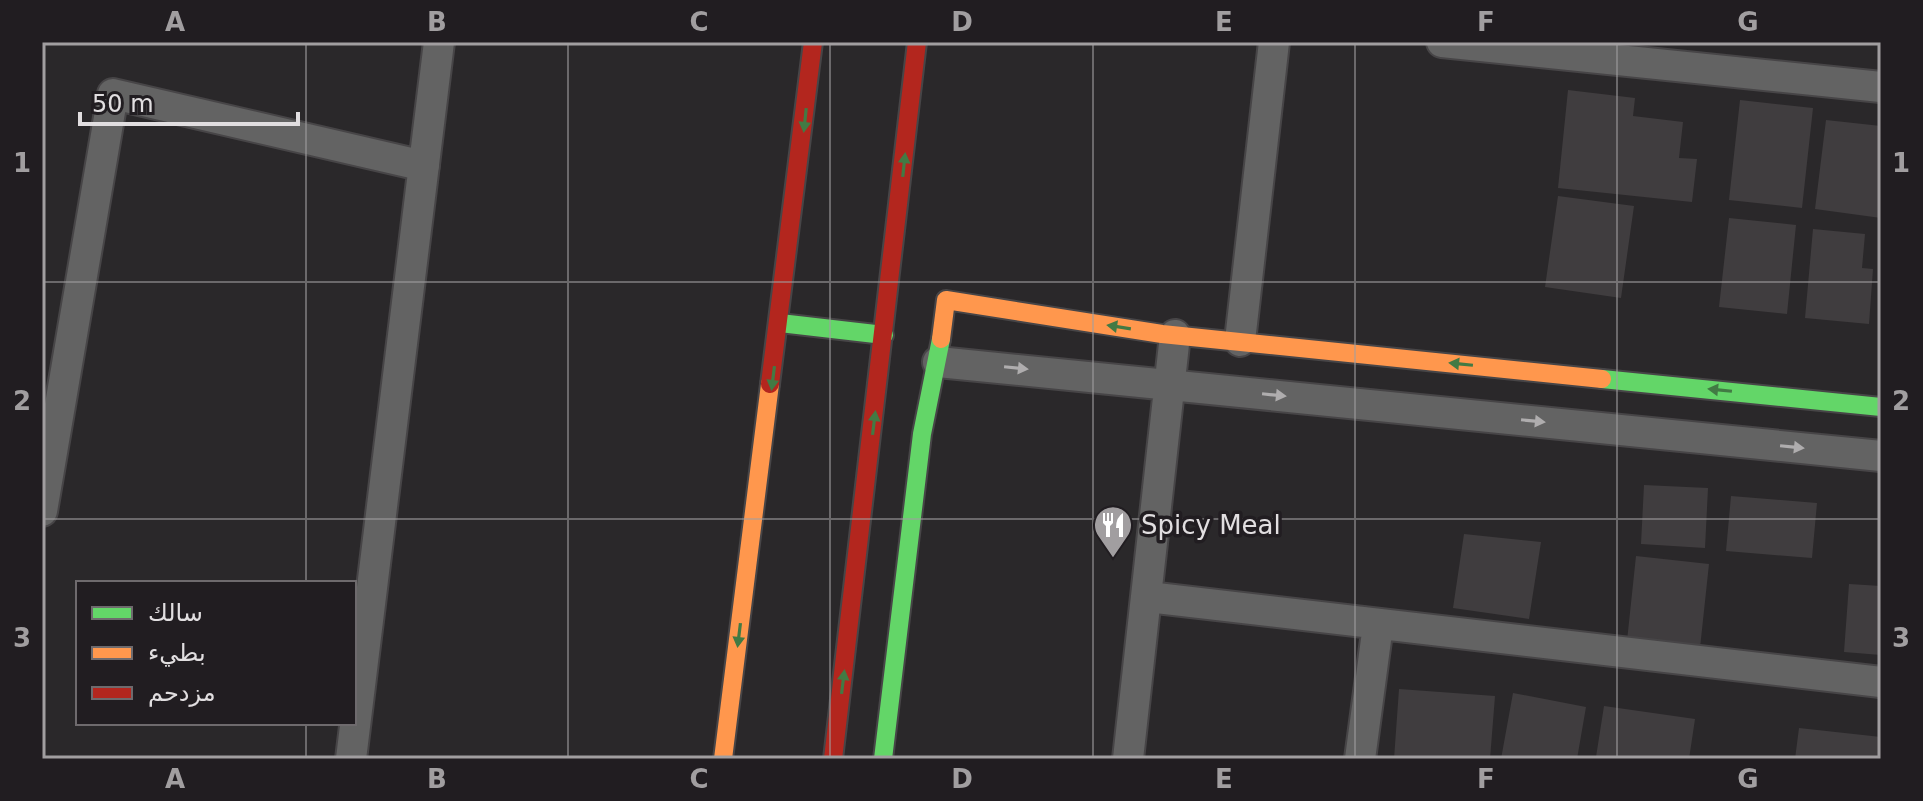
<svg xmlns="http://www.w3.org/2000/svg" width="1923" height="801" viewBox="0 0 1923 801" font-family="'DejaVu Sans',Vazirmatn,sans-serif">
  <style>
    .building { fill: #403d3f }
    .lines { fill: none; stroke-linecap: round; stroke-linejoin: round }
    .street-casing { stroke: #474547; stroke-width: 34 }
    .fast-casing { stroke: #474547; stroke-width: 22 }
    .slow-casing { stroke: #474547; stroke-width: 22 }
    .jam-casing { stroke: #474547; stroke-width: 22 }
    .street { stroke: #636363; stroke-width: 30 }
    .fast { stroke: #63d668; stroke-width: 18 }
    .slow { stroke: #ff974d; stroke-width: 18 }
    .jam { stroke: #b3261e; stroke-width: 18 }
    .oneway { fill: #427a44 }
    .oneway2 { fill: #afadae }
    .grid { fill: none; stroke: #a19ea0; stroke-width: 2; stroke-opacity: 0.55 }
    .labels { text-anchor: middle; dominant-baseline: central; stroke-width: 7; stroke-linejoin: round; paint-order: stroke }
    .poi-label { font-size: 26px; fill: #e1dee0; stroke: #211d21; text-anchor: start }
    .neatline { fill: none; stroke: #a19ea0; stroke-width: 3 }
    .grid-label { font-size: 26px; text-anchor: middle; font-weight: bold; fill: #a19ea0 }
  </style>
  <rect width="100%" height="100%" fill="#2a282a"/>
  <path class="building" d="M1568,90L1635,98L1633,116L1683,122L1679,158L1697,159L1692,202L1558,188Z
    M1740,100L1813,108L1802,208L1729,200Z
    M1826,120L1881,126V218L1815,209Z
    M1558,196L1634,206L1621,298L1545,287Z
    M1729,218L1796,225L1787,314L1719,307Z
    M1813,229L1865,234L1862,268L1873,269L1869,324L1805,318Z
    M1644,485L1708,488L1705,548L1641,544Z
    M1731,496L1817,503L1812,558L1726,551Z
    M1464,534L1541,542L1529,619L1453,608Z
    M1636,556L1709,564L1700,648L1627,641Z
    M1849,584L1881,586V655L1844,652Z
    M1399,689L1495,696L1490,759H1394Z
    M1513,693L1586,707L1577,759H1501Z
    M1604,706L1695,719L1689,759L1596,757Z
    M1799,728L1881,737L1879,759H1795Z"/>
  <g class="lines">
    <g class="street-casing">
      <path id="street" d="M1442,42L1881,87
        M1240,341L1274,42
        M938,362L1881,456
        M42,511L113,94L424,166
        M1148,597L1881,682
        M351,759L439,42
        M1128,759L1175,335
        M1360,759L1378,625"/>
    </g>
    <g class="fast-casing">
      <path id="fast" d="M780,323L884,335
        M1602,379L1881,407
        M883,759L922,434L941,339"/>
    </g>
    <g class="slow-casing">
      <path id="slow" d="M941,339L946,300L1162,334L1602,379
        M723,759L770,384"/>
    </g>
    <g class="jam-casing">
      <path id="jam" d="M770,384L813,42
        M833,759L917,42"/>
    </g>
    <use href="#street" class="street"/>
    <use href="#fast" class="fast"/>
    <use href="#slow" class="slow"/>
    <use href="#jam" class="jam"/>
  </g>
  <defs><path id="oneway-solid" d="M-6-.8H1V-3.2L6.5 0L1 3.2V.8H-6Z" transform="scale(2)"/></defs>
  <g class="oneway">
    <use href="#oneway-solid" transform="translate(805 120) rotate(96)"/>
    <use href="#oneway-solid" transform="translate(904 165) rotate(-84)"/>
    <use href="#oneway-solid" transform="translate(1119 327) rotate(-171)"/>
    <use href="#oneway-solid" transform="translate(1461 364) rotate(-174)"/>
    <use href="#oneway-solid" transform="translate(773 378) rotate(97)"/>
    <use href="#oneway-solid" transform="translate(1720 390) rotate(-174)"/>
    <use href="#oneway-solid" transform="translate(874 423) rotate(-83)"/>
    <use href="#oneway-solid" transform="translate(739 635) rotate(97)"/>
    <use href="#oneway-solid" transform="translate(843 682) rotate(-83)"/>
  </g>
  <g class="oneway2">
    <use href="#oneway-solid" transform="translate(1016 368) rotate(6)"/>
    <use href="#oneway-solid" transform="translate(1274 395) rotate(6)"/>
    <use href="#oneway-solid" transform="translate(1533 421) rotate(6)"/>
    <use href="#oneway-solid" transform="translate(1792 447) rotate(6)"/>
  </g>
  <path class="grid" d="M306,42V583M568,42V759M830,42V759M1093,42V759M1355,42V759M1617,42V759M42,282H1881M42,519H1881M306,723V759"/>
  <defs>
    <g id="restaurant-pin" transform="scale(2)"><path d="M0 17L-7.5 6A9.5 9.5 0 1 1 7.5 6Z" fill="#a19ea0" stroke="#211d21"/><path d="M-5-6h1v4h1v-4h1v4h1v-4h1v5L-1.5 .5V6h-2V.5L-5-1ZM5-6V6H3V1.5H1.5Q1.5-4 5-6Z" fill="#fff"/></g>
  </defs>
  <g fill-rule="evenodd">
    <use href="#restaurant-pin" x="1113" y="525"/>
  </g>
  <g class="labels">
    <g class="poi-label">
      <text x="1141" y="525">Spicy Meal</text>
    </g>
  </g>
  <rect width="1923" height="801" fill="none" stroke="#211d21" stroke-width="88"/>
  <rect x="76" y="581" width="280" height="144" fill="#211d21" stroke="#6e6a6d" stroke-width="2"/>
  <rect x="92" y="607" width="40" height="12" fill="#63d668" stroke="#6e6a6d" stroke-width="2"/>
  <text x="148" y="621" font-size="24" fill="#e1dee0">سالك</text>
  <rect x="92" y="647" width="40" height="12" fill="#ff974d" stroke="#6e6a6d" stroke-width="2"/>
  <text x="148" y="661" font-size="24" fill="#e1dee0">بطيء</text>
  <rect x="92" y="687" width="40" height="12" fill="#b3261e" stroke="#6e6a6d" stroke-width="2"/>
  <text x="148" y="701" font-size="24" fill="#e1dee0">مزدحم</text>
  <path d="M80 112v12h218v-12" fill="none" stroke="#e1dee0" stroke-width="4"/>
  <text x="92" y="112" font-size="24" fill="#e1dee0" stroke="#211d21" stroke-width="6" paint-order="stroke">50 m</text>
  <rect x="44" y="44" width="1835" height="713" class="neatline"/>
  <g class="grid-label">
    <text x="175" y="31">A</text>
    <text x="437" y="31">B</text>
    <text x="699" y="31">C</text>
    <text x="962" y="31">D</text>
    <text x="1224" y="31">E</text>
    <text x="1486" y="31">F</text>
    <text x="1748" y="31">G</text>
    <text x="22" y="172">1</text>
    <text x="1901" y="172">1</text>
    <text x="22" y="410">2</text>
    <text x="1901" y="410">2</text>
    <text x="22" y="647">3</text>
    <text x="1901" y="647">3</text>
    <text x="175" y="788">A</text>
    <text x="437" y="788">B</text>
    <text x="699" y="788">C</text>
    <text x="962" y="788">D</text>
    <text x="1224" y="788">E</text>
    <text x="1486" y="788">F</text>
    <text x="1748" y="788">G</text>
  </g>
</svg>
